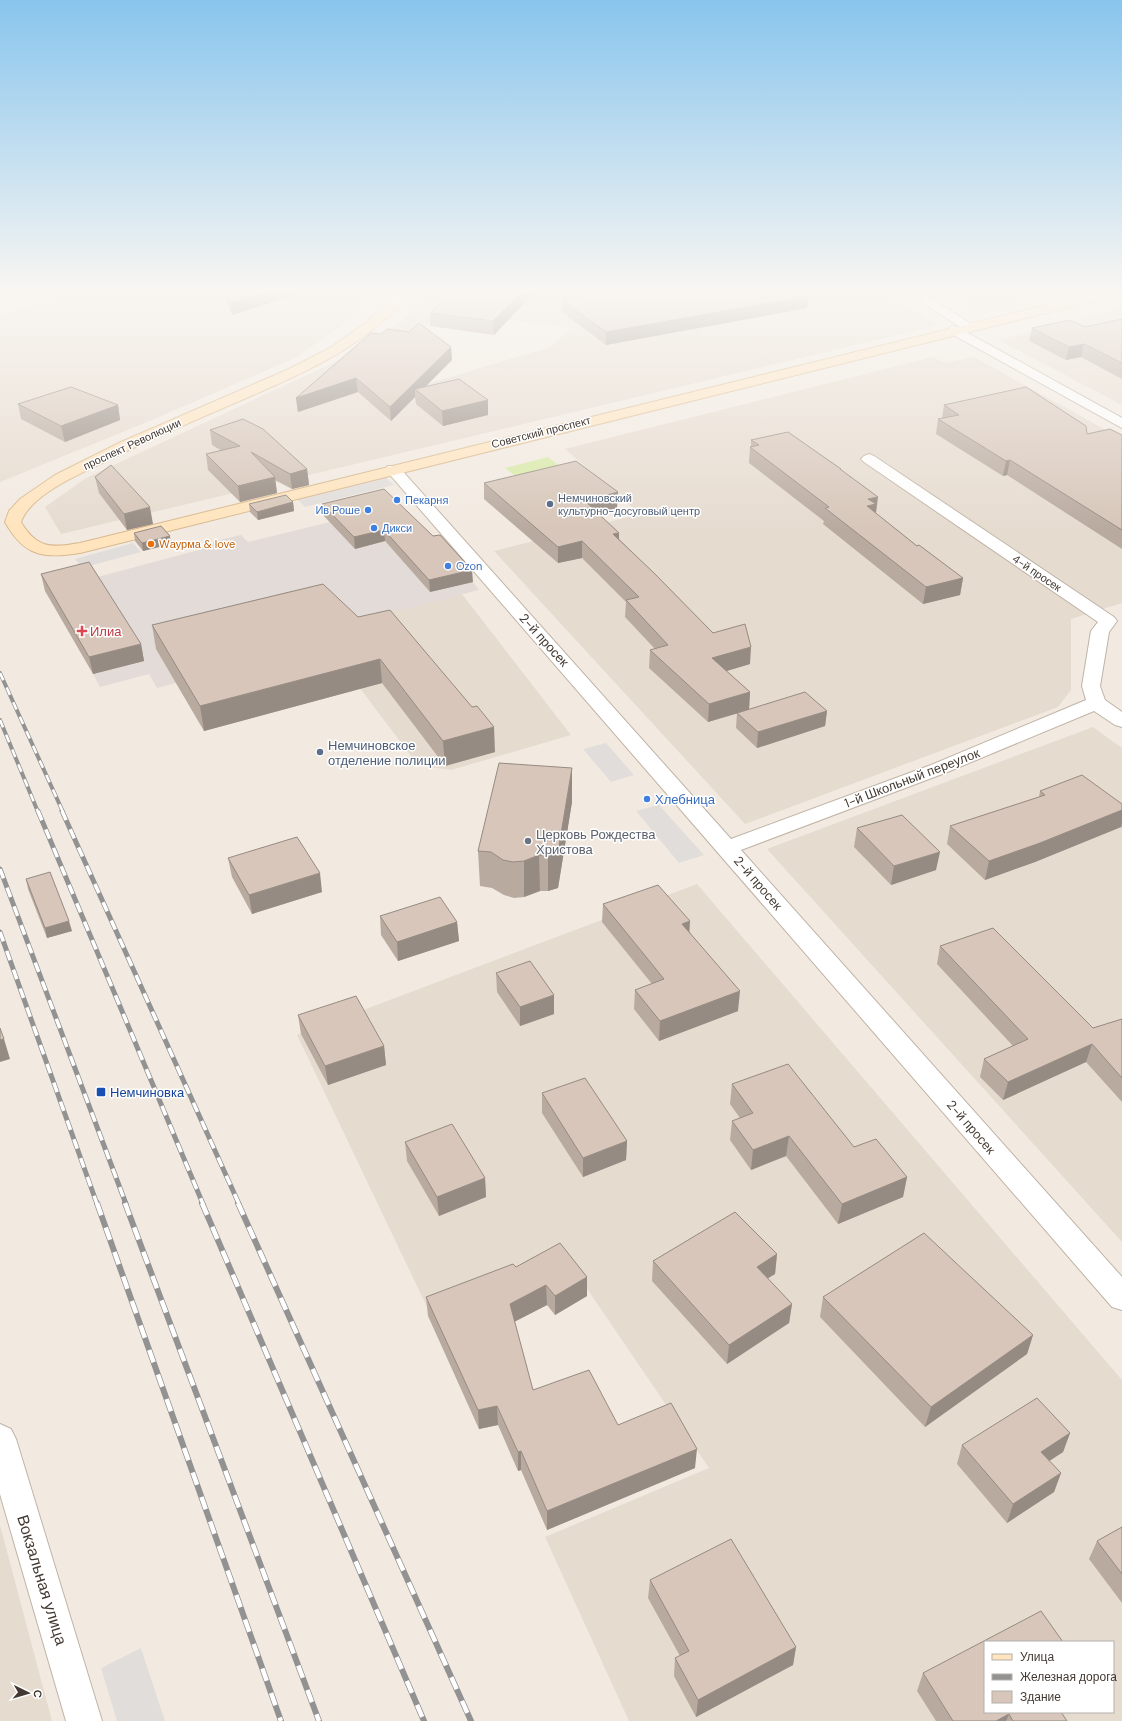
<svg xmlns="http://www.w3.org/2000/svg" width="1122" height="1721" viewBox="0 0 1122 1721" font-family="'DM Sans',sans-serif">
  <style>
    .residential { fill: #e6dbcf; fill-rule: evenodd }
    .industrial { fill: #e3dbd7 }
    .green { fill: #d7eaa6 }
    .parking { fill: #e1ddda }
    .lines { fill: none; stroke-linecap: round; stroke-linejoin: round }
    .street-casing { stroke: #c0b3a6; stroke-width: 2 }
    .secondary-casing { stroke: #d8b98f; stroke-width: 2 }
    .street { fill: #fff; fill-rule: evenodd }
    .secondary { fill: #ffe4be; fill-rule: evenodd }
    .rail-far2-casing { stroke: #929292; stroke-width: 4 }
    .rail-far1-casing { stroke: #929292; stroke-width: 5 }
    .rail-casing { stroke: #929292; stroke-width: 6 }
    .rail-far2 { stroke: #fff; stroke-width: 2.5; stroke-dasharray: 8; stroke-linecap: butt }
    .rail-far1 { stroke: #fff; stroke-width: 3.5; stroke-dasharray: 10; stroke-linecap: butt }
    .rail { stroke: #fff; stroke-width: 4.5; stroke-dasharray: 13; stroke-linecap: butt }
    .wall { fill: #b9aa9f }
    .shaded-wall { fill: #968b82 }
    .building { fill: #d7c6b9; stroke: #968b82 }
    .shop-dot { fill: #3f7fe0; stroke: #fff; stroke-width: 1.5 }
    .service-dot { fill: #5c6f8a; stroke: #fff; stroke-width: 1.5 }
    .food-dot { fill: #e8710a; stroke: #fff; stroke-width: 1.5 }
    .health-dot { fill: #e0444e; stroke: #fff; stroke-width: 1.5 }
    .worship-dot { fill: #6b7280; stroke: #fff; stroke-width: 1.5 }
    .transit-dot { fill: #1a4fb4; stroke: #fff; stroke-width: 1.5 }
    .labels { text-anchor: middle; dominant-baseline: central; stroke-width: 3; stroke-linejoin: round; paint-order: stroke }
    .far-street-label { font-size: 11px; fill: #433932; stroke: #fff }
    .far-service-label { font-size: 11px; fill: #4e5e75; stroke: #fff; text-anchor: start }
    .far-shop-label { font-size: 11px; fill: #366cbe; stroke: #fff; text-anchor: start }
    .far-food-label { font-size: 11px; fill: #c56008; stroke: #fff; text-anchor: start }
    .health-label { font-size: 13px; fill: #be3a42; stroke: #fff; text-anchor: start }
    .street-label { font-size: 13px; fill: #433932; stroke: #fff }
    .service-label { font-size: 13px; fill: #4e5e75; stroke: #fff; text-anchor: start }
    .shop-label { font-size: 13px; fill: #366cbe; stroke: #fff; text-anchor: start }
    .worship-label { font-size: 13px; fill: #5b616d; stroke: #fff; text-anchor: start }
    .transit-label { font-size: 13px; fill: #164399; stroke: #fff; text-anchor: start }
    .near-street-label { font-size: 16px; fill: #433932; stroke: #fff }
  </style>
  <rect width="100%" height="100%" fill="#f2eae1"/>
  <path class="residential" d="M81,289H380L337,329L295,358L152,420L0,482V316Z
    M430,289H875L940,325L61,534L45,507L86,478L341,359L414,388L550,347L570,328L412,307Z
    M935,289H1087L982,314Z
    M1122,307V405L999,340Z
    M933,357L945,363L974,357L1122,439V603L1071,619V690L1058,707L745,824L494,551L640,514L565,449Z
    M462,594L571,735L451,770L431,767L414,760L317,631Z
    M1093,727L1122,748V1242L767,849Z
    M697,884L1122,1380V1721H629L545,1537L709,1468L562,1252L427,1307L297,1035ZM985,1642H1113V1712H985Z
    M0,1525L52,1721H0Z"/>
  <path class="industrial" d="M330,522L355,549L385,541L430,592L473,582L479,590L318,631L326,643L157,688L149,674L100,687L93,674L131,664L45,591L210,547L214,541L241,535L248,542Z"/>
  <path class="green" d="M548,457L566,471L523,482L505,468Z"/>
  <path class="parking" d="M412,311L439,314L408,343L379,339Z
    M385,477L394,485L305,507L297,499Z
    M133,543L141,552L82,568L75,559Z
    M606,743L634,775L611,782L583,749Z
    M659,805L704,855L679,863L636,811Z
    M141,1648L165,1721H117L101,1668Z"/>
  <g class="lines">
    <g class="street-casing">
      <path id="street" d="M901,289H916L976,327L975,330H965Z
        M955,326L1122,418V428L950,333L949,330L950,327Z
        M869,454L874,456L1114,617L1117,621L1109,632L1100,686L1105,700L1122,712V727L1115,725L1094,711L945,773L741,850L1122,1277V1310L1112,1307L385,469L388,466H398L731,839L931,765L1086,700L1082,686L1091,631L1098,622L864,462L861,459L864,456Z
        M0,1424L11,1429L16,1439L102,1721H66L0,1494Z"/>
    </g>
    <g class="secondary-casing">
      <path id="secondary" d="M402,289H415C409,297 401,304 394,311C349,355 292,378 235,403C188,423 140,444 94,467C71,478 30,497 21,522C37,549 52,548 80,543L1111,289H1122V294L80,553C43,559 24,556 5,522L9,511L20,499L55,475L121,442L289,369L330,348L367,322Z"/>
    </g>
    <use href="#street" class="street"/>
    <use href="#secondary" class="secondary"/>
    <g class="rail-far2-casing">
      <path id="rail-far2" d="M0,673L63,812
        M0,720L38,812"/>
    </g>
    <g class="rail-far1-casing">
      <path id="rail-far1" d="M38,811L203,1204
        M62,811L239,1204
        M0,869L126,1204
        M0,932L97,1204"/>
    </g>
    <g class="rail-casing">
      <path id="rail" d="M97,1203L281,1721
        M125,1203L319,1721
        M202,1203L424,1721
        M238,1203L471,1721"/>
    </g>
    <use href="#rail-far2" class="rail-far2"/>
    <use href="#rail-far1" class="rail-far1"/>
    <use href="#rail" class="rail"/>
  </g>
  <path class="wall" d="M224,289H313L292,298L288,297L232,315L226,301Z
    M445,289H545V300L534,293L494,335L430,326V313L454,291L445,290Z
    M808,296L807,308L606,345L562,312V300Z
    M1122,319V379L1081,357L1066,360L1029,341L1032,328L1085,327Z
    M451,347L452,360L425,387L488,415L443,426L416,404L415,397L391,421L358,392L298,412L296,398Z
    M18,404L118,405L120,420L65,442L21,419Z
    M944,405L1087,434L1122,435V549L1007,475L1003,476L936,434L938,419L942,418Z
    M210,430L307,469L309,485L292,489L275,480L277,493L240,502L208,470L206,454L222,451L212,445Z
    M751,440L841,470L876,513H875L917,546L963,578L960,595L923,604L823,524L824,521L749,463L750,447H751Z
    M95,477L153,524L127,530L99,493Z
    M484,483L617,508L598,513L619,539L713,633L750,664L726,671L750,692L749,709L827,711L825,726L757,748L736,728L737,713L708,722L649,668L650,650L655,649L625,617L626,602L582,558L558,563L484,499Z
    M293,502L294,511L258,520L250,512L249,504Z
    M322,504L433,536L473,582L430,592L385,541L355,549L323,515Z
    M134,533L171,544L143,551L135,541Z
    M41,574L141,644L144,661L93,674L45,591Z
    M323,584L495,752L445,766L382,683L204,731L156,649L152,625Z
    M572,768V802L558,888L548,891H540L524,897L514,898L504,895L492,888L480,886L478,851Z
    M1040,791L1122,804V828L1121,827L1035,862L985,880L947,844L950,826L1039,797Z
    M857,828L936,870L891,885L854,847Z
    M228,858L322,892L252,914L232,877Z
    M26,879L72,931L47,938L28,889Z
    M603,904L690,932L738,1011L659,1041L634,1009L635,990L652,984L602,922Z
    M380,916L457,922L459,941L398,961L381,935Z
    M940,946L1093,1028L1122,1019V1102L1086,1062L1003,1100L980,1077L984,1059L1013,1046L937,964Z
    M496,973L554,995V1014L520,1026L497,992Z
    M298,1015L384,1046L386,1065L328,1085L301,1034Z
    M732,1084L854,1147L907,1177L903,1197L838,1224L786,1156L751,1170L730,1140L732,1121L740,1118L730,1104Z
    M542,1093L627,1141L626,1160L583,1177L542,1113Z
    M405,1142L485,1178L486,1197L439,1216L407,1161Z
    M777,1254L775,1274L767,1278L792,1304L789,1323L727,1364L652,1281L653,1261Z
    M516,1267L587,1277V1296L555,1315L547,1305L514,1322L533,1390L618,1425L695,1468L547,1530L521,1470L518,1471L498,1425L479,1429L428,1316L426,1297Z
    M823,1297L1033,1335L1027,1354L925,1427L820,1317Z
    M1070,1433L1063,1452L1049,1461L1061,1473L1054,1492L1007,1523L957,1464L962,1445Z
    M1122,1527V1603L1089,1559L1097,1541Z
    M650,1580L796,1647L793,1665L696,1717L674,1676L675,1658L680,1656L648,1598Z
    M985,1642L1061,1712L1067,1721H936L917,1691L923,1673Z"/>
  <path class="shaded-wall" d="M273,289H287L288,297L232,315L230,303Z
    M291,289H313L292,298Z
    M525,289H534V293L494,335L493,321Z
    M808,296L807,308L606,345V332Z
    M1084,344L1081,357L1066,360L1069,347Z
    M451,347L452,360L419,393L415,389V397L391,421L390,407Z
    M356,378L358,392L298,412L296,398Z
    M488,400V415L443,426L442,411Z
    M118,405L120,420L65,442L61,426Z
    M1010,460L1007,475L1003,476L1006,461Z
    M307,469L309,485L292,489L290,474Z
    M275,477L277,493L240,502L238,486Z
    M618,492L617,508L584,517L585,501Z
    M878,497L876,513H875L867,506L868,499Z
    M293,502L294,511L258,520L257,512Z
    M150,507L153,524L127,530L124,514Z
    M384,530L385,541L355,549L354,537Z
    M619,533V549L613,534Z
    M170,536L171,544L143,551L142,543Z
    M582,541V558L558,563V547Z
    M472,570L473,582L430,592L429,580Z
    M963,578L960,595L923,604L926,587Z
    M141,644L144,661L93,674L89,657Z
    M751,647L750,664L710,676L712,658Z
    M380,659L382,683L204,731L200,706Z
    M750,692L749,710L708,722L709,704Z
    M827,711L825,726L757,748L758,732Z
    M494,727L495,752L445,766L443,741Z
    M572,768V802L558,888L548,891V856Z
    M1122,810V822L1121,827L1035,862L985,880L989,861Z
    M940,852L936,870L891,885L894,866Z
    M539,855L540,891L524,897V861Z
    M320,873L322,892L252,914L249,895Z
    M69,921L72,931L47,938L45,928Z
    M690,921L689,940L682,924Z
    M457,922L459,941L398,961L397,942Z
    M740,991L738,1011L659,1041L660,1021Z
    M554,995V1014L520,1026V1007Z
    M4,1039L10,1059L0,1062V1040Z
    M1092,1044L1086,1062L1003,1100L1008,1082Z
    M384,1046L386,1065L328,1085L325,1066Z
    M789,1136L786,1156L751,1170L753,1150Z
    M627,1141L626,1160L583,1177V1158Z
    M907,1177L903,1197L838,1224L842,1204Z
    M485,1178L486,1197L439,1216L437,1197Z
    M777,1254L775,1274L754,1287L757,1267Z
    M587,1277V1296L555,1315V1296Z
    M546,1285L547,1305L510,1324V1304Z
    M792,1304L789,1323L727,1364L729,1345Z
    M1033,1335L1027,1354L925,1427L931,1407Z
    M497,1406L498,1425L479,1429L478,1410Z
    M1070,1433L1063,1452L1034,1471L1041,1452Z
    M697,1449L695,1468L547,1530V1511Z
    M521,1451V1470L518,1471V1452Z
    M1061,1473L1054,1492L1007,1523L1013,1504Z
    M796,1647L793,1665L696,1717L698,1700Z
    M1009,1714L1006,1721H996Z"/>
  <path class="building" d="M225,289H273L230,303Z
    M456,289H525L493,321L430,313Z
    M619,289H796L808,296L606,332L562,300Z
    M1122,319V363L1084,344L1069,347L1032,328L1070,320L1085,327Z
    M419,323L451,347L390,407L356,378L296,398L371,333L381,334L387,329L409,332Z
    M459,379L488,400L442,411L415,389Z
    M71,387L118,405L61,426L18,404Z
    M1026,387L1086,426L1087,434L1110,429L1122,435V530L1010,460L1006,461L938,419L959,415L944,405Z
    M243,419L263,429L307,469L290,474L251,452L275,477L238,486L206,454L240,446L210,430Z
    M788,432L841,469H840L878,497L868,499L876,504L867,506L917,546L919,545L963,578L926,587L825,508L829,507L750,447L759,445L751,440Z
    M576,461L618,492L585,501L619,533L613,534L654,573L713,633L745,624L751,647L712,658L750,692L709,704L650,650L668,645L626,600L639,597L582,541L558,547L484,483Z
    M111,465L150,507L124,514L95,477Z
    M384,489L433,536L440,535L472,570L429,580L384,530L354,537L322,504Z
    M286,495L293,502L257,512L249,504Z
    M161,526L170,536L142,543L134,533Z
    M89,562L141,644L89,657L41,574Z
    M323,584L358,617L390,610L472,707L477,706L494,727L443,741L380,659L200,706L152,625Z
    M805,692L827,711L758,732L737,713Z
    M499,763L572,768L558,852L548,856L539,855L524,861L513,862L503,860L491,852L478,851Z
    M1082,775L1122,804V810L1040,843L989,861L950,826L1045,795L1040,791Z
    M902,815L940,852L894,866L857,828Z
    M297,837L320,873L249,895L228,858Z
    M50,872L69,921L45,928L26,879Z
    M658,885L690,921L682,924L740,991L660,1021L635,990L664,979L603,904Z
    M440,897L457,922L397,942L380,916Z
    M993,928L1093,1028L1122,1019V1078L1092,1044L1008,1082L984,1059L1028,1039L940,946Z
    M530,961L554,995L520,1007L496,973Z
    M356,996L384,1046L325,1066L298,1015Z
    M0,1028L4,1039L0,1040Z
    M788,1064L854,1147L876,1139L907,1177L842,1204L789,1136L753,1150L732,1121L753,1113L732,1084Z
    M585,1078L627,1141L583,1158L542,1093Z
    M452,1124L485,1178L437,1197L405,1142Z
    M735,1212L777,1254L757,1267L792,1304L729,1345L653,1261Z
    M924,1233L1033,1335L931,1407L823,1297Z
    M560,1243L587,1277L555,1296L546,1285L510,1304L533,1390L589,1370L618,1425L671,1403L697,1449L547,1511L521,1451L518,1452L497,1406L478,1410L426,1297L513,1264L516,1267Z
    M1037,1398L1070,1433L1041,1452L1061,1473L1013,1504L962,1445Z
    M1122,1527V1574L1097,1541Z
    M731,1539L796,1647L698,1700L675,1658L689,1651L650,1580Z
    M1041,1611L1063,1642H985V1712H1061L1067,1721H1013L1009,1714L996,1721H953L923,1673Z"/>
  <linearGradient id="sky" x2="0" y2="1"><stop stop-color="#88c5ed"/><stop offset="0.55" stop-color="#f9f6f2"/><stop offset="1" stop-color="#f9f6f2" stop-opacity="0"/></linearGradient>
  <rect width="1122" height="530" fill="url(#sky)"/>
  <g class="shop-dot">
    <circle cx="397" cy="500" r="4"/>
    <circle cx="368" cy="510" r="4"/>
    <circle cx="374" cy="528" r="4"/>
    <circle cx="448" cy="566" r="4"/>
    <circle cx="647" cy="799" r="4"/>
  </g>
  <g class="service-dot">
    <circle cx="550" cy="504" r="4"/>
    <circle cx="320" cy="752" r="4"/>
  </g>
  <circle class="food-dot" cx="151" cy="544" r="4"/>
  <path class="health-dot" d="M80 625h4v4h4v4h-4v4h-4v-4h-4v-4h4z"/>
  <circle class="worship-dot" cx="528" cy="841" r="4"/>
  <rect class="transit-dot" x="96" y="1087" width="10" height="10" rx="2"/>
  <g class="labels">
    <g class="far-street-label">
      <text transform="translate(541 432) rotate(-14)">Советский проспект</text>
      <text transform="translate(132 444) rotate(-25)">проспект Революции</text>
      <text transform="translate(1037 573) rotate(34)">4-й просек</text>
    </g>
    <g class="far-service-label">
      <text x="558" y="498">Немчиновский<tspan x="558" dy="13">культурно-досуговый центр</tspan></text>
    </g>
    <g class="far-shop-label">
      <text x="405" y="500">Пекарня</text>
      <text x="360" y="510" text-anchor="end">Ив Роше</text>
      <text x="382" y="528">Дикси</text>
      <text x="456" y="566">Ozon</text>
    </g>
    <g class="far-food-label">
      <text x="159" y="544">Wаурма &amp; love</text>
    </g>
    <g class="health-label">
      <text x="90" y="631">Илиа</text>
    </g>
    <g class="street-label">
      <text transform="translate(544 640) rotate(48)">2-й просек</text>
      <text transform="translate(912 778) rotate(-21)">1-й Школьный переулок</text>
      <text transform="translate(758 883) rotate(49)">2-й просек</text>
      <text transform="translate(971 1127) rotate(49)">2-й просек</text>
    </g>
    <g class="service-label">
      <text x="328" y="745">Немчиновское<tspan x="328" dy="15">отделение полиции</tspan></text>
    </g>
    <g class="shop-label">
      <text x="655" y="799">Хлебница</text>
    </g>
    <g class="worship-label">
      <text x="536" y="834">Церковь Рождества<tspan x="536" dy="15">Христова</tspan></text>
    </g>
    <g class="transit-label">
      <text x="110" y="1092">Немчиновка</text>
    </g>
    <g class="near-street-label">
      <text transform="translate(42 1580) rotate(73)">Вокзальная улица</text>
    </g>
  </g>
  <rect x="984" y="1641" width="130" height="72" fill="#ffffff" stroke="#b4b0ad"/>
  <rect x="992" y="1654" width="20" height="6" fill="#ffe4be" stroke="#b4b0ad"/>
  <text x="1020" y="1661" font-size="12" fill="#433932">Улица</text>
  <rect x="992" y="1674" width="20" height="6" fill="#929292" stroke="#b4b0ad"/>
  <text x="1020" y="1681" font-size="12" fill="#433932">Железная дорога</text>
  <rect x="992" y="1691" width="20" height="12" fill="#d7c6b9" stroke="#b4b0ad"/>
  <text x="1020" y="1701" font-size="12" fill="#433932">Здание</text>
  <g transform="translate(28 1693) rotate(95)" stroke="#ffffff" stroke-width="3" paint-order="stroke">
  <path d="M0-3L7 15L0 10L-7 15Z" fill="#433932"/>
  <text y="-6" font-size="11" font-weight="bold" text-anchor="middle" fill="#433932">С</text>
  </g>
</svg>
